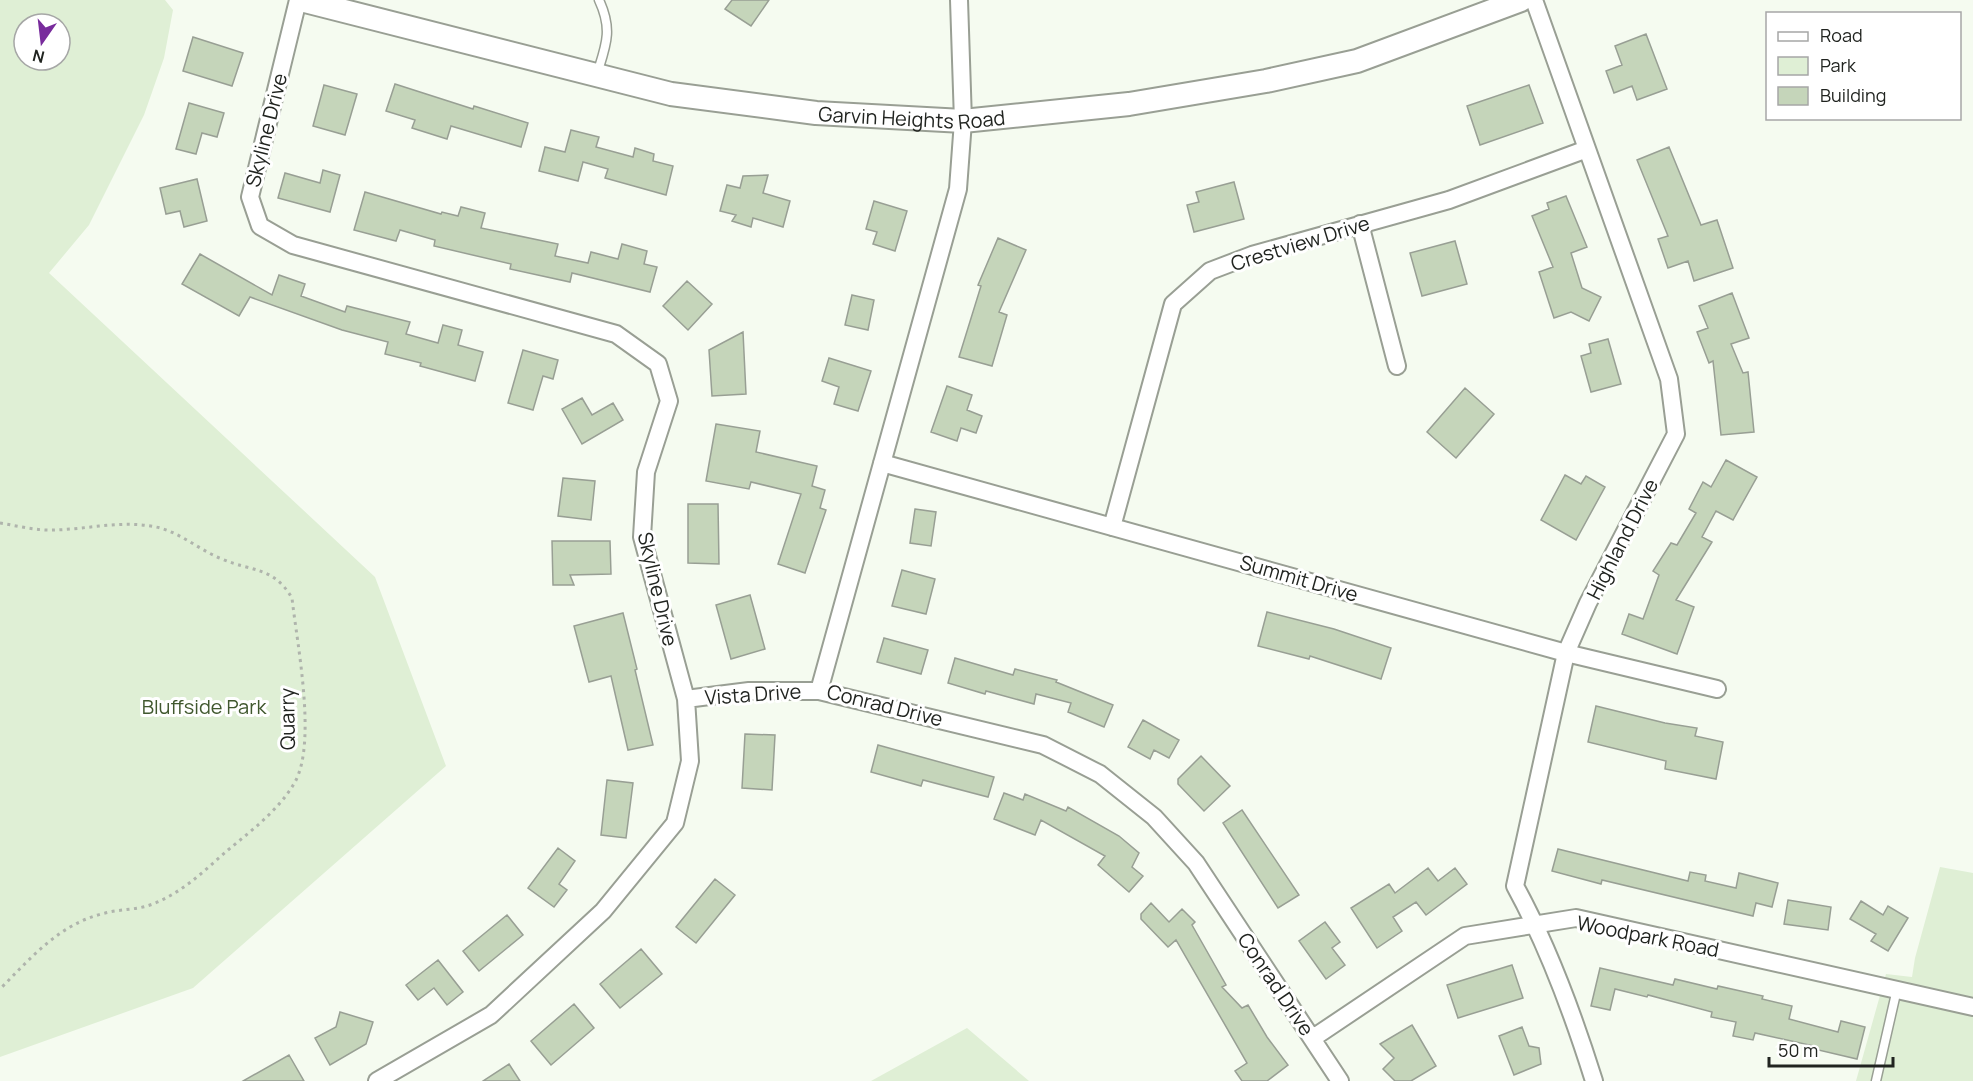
<svg xmlns="http://www.w3.org/2000/svg" width="1973" height="1081" viewBox="0 0 1973 1081" font-family="Manrope,sans-serif">
  <style>
    .green { fill: #dfefd5; fill-rule: evenodd }
    .building { fill: #c5d5ba; stroke: #989f94; stroke-width: 1.5 }
    .lines { fill: none; stroke-linecap: round; stroke-linejoin: round }
    .lane-casing { stroke: #999f94; stroke-width: 11 }
    .street-casing { stroke: #999f94; stroke-width: 20 }
    .secondary-casing { stroke: #999f94; stroke-width: 26 }
    .path { stroke: #afb4ac; stroke-width: 3; stroke-dasharray: 3 4.5; stroke-linecap: butt }
    .lane { stroke: #fff; stroke-width: 8 }
    .street { stroke: #fff; stroke-width: 16 }
    .secondary { stroke: #fff; stroke-width: 22 }
    .labels { text-anchor: middle; dominant-baseline: central; stroke-width: 6; stroke-linejoin: round; paint-order: stroke }
    .street-label { font-size: 20px; fill: #212420; stroke: #fff }
    .park-label { font-size: 20px; fill: #40582e; stroke: #fff }
  </style>
  <rect width="100%" height="100%" fill="#f5fbf0"/>
  <path class="green" d="M0,0H165L173,10L164,58L144,115L89,225L49,273L375,577L446,766L193,988L0,1057ZM24,24H60V60H24Z
    M1940,867L1973,873V1081H1856L1886,974L1912,977L1915,958Z
    M967,1028L1029,1081H871Z"/>
  <path class="building" d="M732,0H769L751,26L725,9Z
    M1646,34L1667,89L1637,100L1632,86L1614,93L1606,71L1622,65L1615,46Z
    M193,37L243,53L232,86L183,71Z
    M395,84L473,109L474,106L528,123L521,147L451,126L447,139L412,128L415,120L386,111Z
    M324,85L357,94L345,135L313,126Z
    M1529,85L1543,123L1480,145L1467,106Z
    M189,103L224,113L217,137L202,133L196,154L176,149Z
    M571,130L599,137L596,147L633,157L635,148L654,154L653,161L673,166L666,195L605,178L608,169L583,162L578,181L539,171L545,147L565,152Z
    M1669,147L1701,225L1717,220L1733,268L1694,281L1688,261L1668,268L1658,239L1668,236L1637,160Z
    M323,170L340,175L330,212L278,198L285,173L320,183Z
    M768,175L763,193L790,201L783,227L753,218L751,227L732,221L736,215L720,211L727,185L740,188L743,176Z
    M197,179L207,221L184,227L180,211L166,214L160,188Z
    M1234,182L1244,219L1194,232L1187,205L1199,202L1196,192Z
    M365,192L441,214L442,212L458,216L461,207L485,213L481,228L558,244L555,256L588,263L591,252L618,259L622,244L647,251L644,264L657,267L650,292L572,273L570,282L510,269L511,264L434,246L435,240L400,230L396,241L354,230Z
    M1566,196L1587,247L1571,253L1582,288L1601,297L1589,321L1571,312L1554,318L1539,272L1553,267L1532,216L1549,209L1547,203Z
    M874,201L907,211L895,251L873,244L877,232L866,229Z
    M998,238L1026,250L999,312L1007,315L992,366L959,357L981,286L978,285Z
    M1455,241L1467,284L1422,296L1410,253Z
    M200,254L272,295L279,275L305,284L301,296L345,312L347,306L410,322L406,334L438,343L443,325L462,330L458,345L483,352L475,381L420,366L421,363L385,354L388,342L342,330L250,297L239,316L182,284Z
    M687,281L712,304L688,330L663,306Z
    M1732,293L1749,338L1731,344L1743,373L1748,372L1754,432L1721,435L1713,361L1709,363L1697,332L1708,328L1699,306Z
    M852,295L874,300L868,330L845,325Z
    M743,332L746,394L712,396L709,350Z
    M1608,339L1621,384L1591,392L1581,356L1591,353L1589,344Z
    M523,350L558,360L553,379L543,376L533,410L508,403Z
    M829,358L871,371L858,411L834,404L839,387L822,381Z
    M947,386L972,395L967,410L982,416L976,433L961,428L957,441L931,432Z
    M1465,388L1494,414L1456,458L1427,432Z
    M582,398L592,415L613,403L623,420L582,444L562,409Z
    M716,424L760,431L756,452L817,466L812,486L825,490L820,508L826,510L805,573L778,564L801,494L751,482L749,489L706,481Z
    M1726,460L1757,477L1733,520L1716,511L1702,537L1712,542L1676,600L1694,607L1677,654L1622,634L1629,614L1643,619L1659,575L1653,571L1671,543L1677,545L1696,513L1689,509L1703,482L1711,487Z
    M1565,475L1581,484L1586,476L1605,487L1576,540L1541,520Z
    M563,478L595,481L591,520L558,516Z
    M688,504H718L719,564L688,563Z
    M915,509L936,512L931,546L910,543Z
    M552,541H610L611,574L570,575L574,585H553Z
    M902,570L935,579L926,614L892,606Z
    M750,595L765,649L731,659L716,605Z
    M1267,612L1334,629L1391,648L1381,679L1310,656L1309,659L1258,646Z
    M623,613L637,669L635,670L653,745L628,750L611,676L589,682L574,626Z
    M884,638L928,650L921,674L877,662Z
    M955,658L1013,675L1015,669L1057,680L1056,682L1113,705L1104,727L1068,712L1071,703L1036,694L1034,704L986,691L985,694L948,683Z
    M1596,706L1665,723L1697,728L1695,736L1723,742L1716,779L1665,769L1666,761L1588,742Z
    M1143,720L1179,740L1169,758L1154,750L1150,759L1128,747Z
    M745,734L775,735L772,790L742,788Z
    M878,745L994,777L988,797L923,780L921,786L871,772Z
    M1201,756L1230,786L1204,811L1178,784V779Z
    M607,780L633,783L626,838L601,835Z
    M1004,793L1023,800L1025,794L1066,811L1068,807L1119,836L1139,853L1132,867L1143,876L1129,892L1098,865L1105,856L1041,820L1035,835L994,819Z
    M1242,810L1299,895L1278,908L1223,823Z
    M558,848L575,861L559,884L567,890L554,907L528,888Z
    M1558,849L1688,881L1690,872L1706,875L1705,881L1736,888L1739,873L1778,883L1772,907L1756,903L1753,916L1602,880L1601,884L1552,871Z
    M1428,868L1438,881L1455,868L1467,884L1426,915L1416,902L1393,917L1402,931L1377,948L1351,908L1389,884L1395,893Z
    M715,879L735,895L696,943L676,927Z
    M1788,900L1831,907L1828,930L1784,924Z
    M1861,901L1883,915L1888,906L1908,918L1888,951L1871,941L1876,934L1850,919Z
    M1151,903L1169,922L1182,909L1195,922L1192,925L1226,985L1222,987L1242,1008L1248,1005L1267,1037L1288,1065L1267,1081H1242L1235,1071L1247,1063L1176,940L1168,947L1141,919V914Z
    M507,915L523,935L479,971L463,951Z
    M1325,922L1340,942L1332,948L1345,965L1326,979L1299,941Z
    M641,949L662,974L620,1008L600,984Z
    M438,960L463,992L447,1005L434,988L418,1000L406,985Z
    M1512,965L1523,998L1458,1018L1447,985Z
    M1600,968L1673,985L1675,979L1717,989L1718,986L1763,996L1762,999L1792,1006L1789,1019L1838,1032L1841,1021L1865,1027L1857,1059L1814,1049V1046L1755,1033L1753,1040L1733,1036L1736,1022L1711,1017L1712,1012L1648,995L1647,997L1615,989L1610,1010L1591,1006Z
    M574,1004L594,1028L551,1065L531,1041Z
    M340,1012L373,1022L366,1044L330,1065L315,1038L336,1027Z
    M1412,1025L1436,1066L1411,1081H1395L1383,1069L1394,1058L1380,1044Z
    M1522,1027L1529,1046L1539,1048L1541,1064L1514,1075L1499,1036Z
    M289,1055L304,1081H243Z
    M509,1064L520,1081H483Z"/>
  <g class="lines">
    <g class="lane-casing">
      <path id="lane" d="M597,74C606,45 613,30 599,0
        M1876,1081L1897,989"/>
    </g>
    <g class="street-casing">
      <path id="street" d="M298,0L250,197L260,226L293,245L616,334L658,364L669,401L646,472L642,537L686,699L690,761L675,823L603,911L491,1015L377,1081
        M1534,0L1669,379L1676,434L1588,603L1566,653L1515,886C1549,948 1573,1014 1594,1081
        M1360,224L1397,366
        M882,463L1566,653L1717,689
        M1112,527L1173,304L1210,271L1252,255L1449,200L1587,149
        M819,691L958,189L963,121L959,0
        M686,699L749,691H819L1043,745L1100,774L1154,817L1196,863L1340,1081
        M1313,1038L1465,936L1576,918L1973,1007"/>
    </g>
    <g class="secondary-casing">
      <g id="secondary">
        <path id="s1" d="M301,0L671,94L816,113L963,121L1129,104L1266,81L1357,61L1521,0"/>
      </g>
    </g>
    <path class="path" d="M0,523C18,526 37,531 55,530C88,529 123,520 156,527C180,532 199,550 222,559C252,572 273,566 292,598C297,644 317,742 295,782C279,810 252,830 228,850C204,871 181,894 150,905C136,910 120,909 105,913C59,924 32,957 0,989"/>
    <use href="#lane" class="lane"/>
    <use href="#street" class="street"/>
    <use href="#secondary" class="secondary"/>
  </g>
  <g class="labels">
    <g class="street-label">
      <text stroke="none"><textPath href="#s1" startOffset="624">Garvin Heights Road</textPath></text>
      <text transform="translate(266 130) rotate(-76)">Skyline Drive</text>
      <text transform="translate(1300 243) rotate(-17)">Crestview Drive</text>
      <text transform="translate(1622 539) rotate(-63)">Highland Drive</text>
      <text transform="translate(1299 578) rotate(16)">Summit Drive</text>
      <text transform="translate(658 589) rotate(77)">Skyline Drive</text>
      <text transform="translate(753 694) rotate(-4)">Vista Drive</text>
      <text transform="translate(885 705) rotate(14)">Conrad Drive</text>
      <text transform="translate(287 719) rotate(-91)">Quarry</text>
      <text transform="translate(1648 936) rotate(11)">Woodpark Road</text>
      <text transform="translate(1276 984) rotate(56)">Conrad Drive</text>
    </g>
    <g class="park-label">
      <text x="204" y="706">Bluffside Park</text>
    </g>
  </g>
  <rect x="1766" y="12" width="195" height="108" fill="#ffffff" stroke="#a6a7a6" stroke-width="1.5"/>
  <rect x="1778" y="32" width="30" height="9" fill="#ffffff" stroke="#a6a7a6" stroke-width="1.5"/>
  <text x="1820" y="42" font-size="18" fill="#212420">Road</text>
  <rect x="1778" y="57" width="30" height="18" fill="#dfefd5" stroke="#a6a7a6" stroke-width="1.5"/>
  <text x="1820" y="72" font-size="18" fill="#212420">Park</text>
  <rect x="1778" y="87" width="30" height="18" fill="#c5d5ba" stroke="#a6a7a6" stroke-width="1.5"/>
  <text x="1820" y="102" font-size="18" fill="#212420">Building</text>
  <g transform="translate(42 42) rotate(194)"><circle r="28" fill="#ffffff" stroke="#a6a7a6" stroke-width="1.5"/>
  <path d="M0-4.5L10 22L0 15L-10 22Z" fill="#782b9c"/>
  <text y="-9" font-size="16" font-weight="bold" text-anchor="middle" fill="#212420">N</text>
  </g>
  <path d="M1769 1057v9h124v-9" fill="none" stroke="#212420" stroke-width="3"/>
  <text x="1778" y="1057" font-size="18" fill="#212420" stroke="#ffffff" stroke-width="4.5" paint-order="stroke">50 m</text>
</svg>
